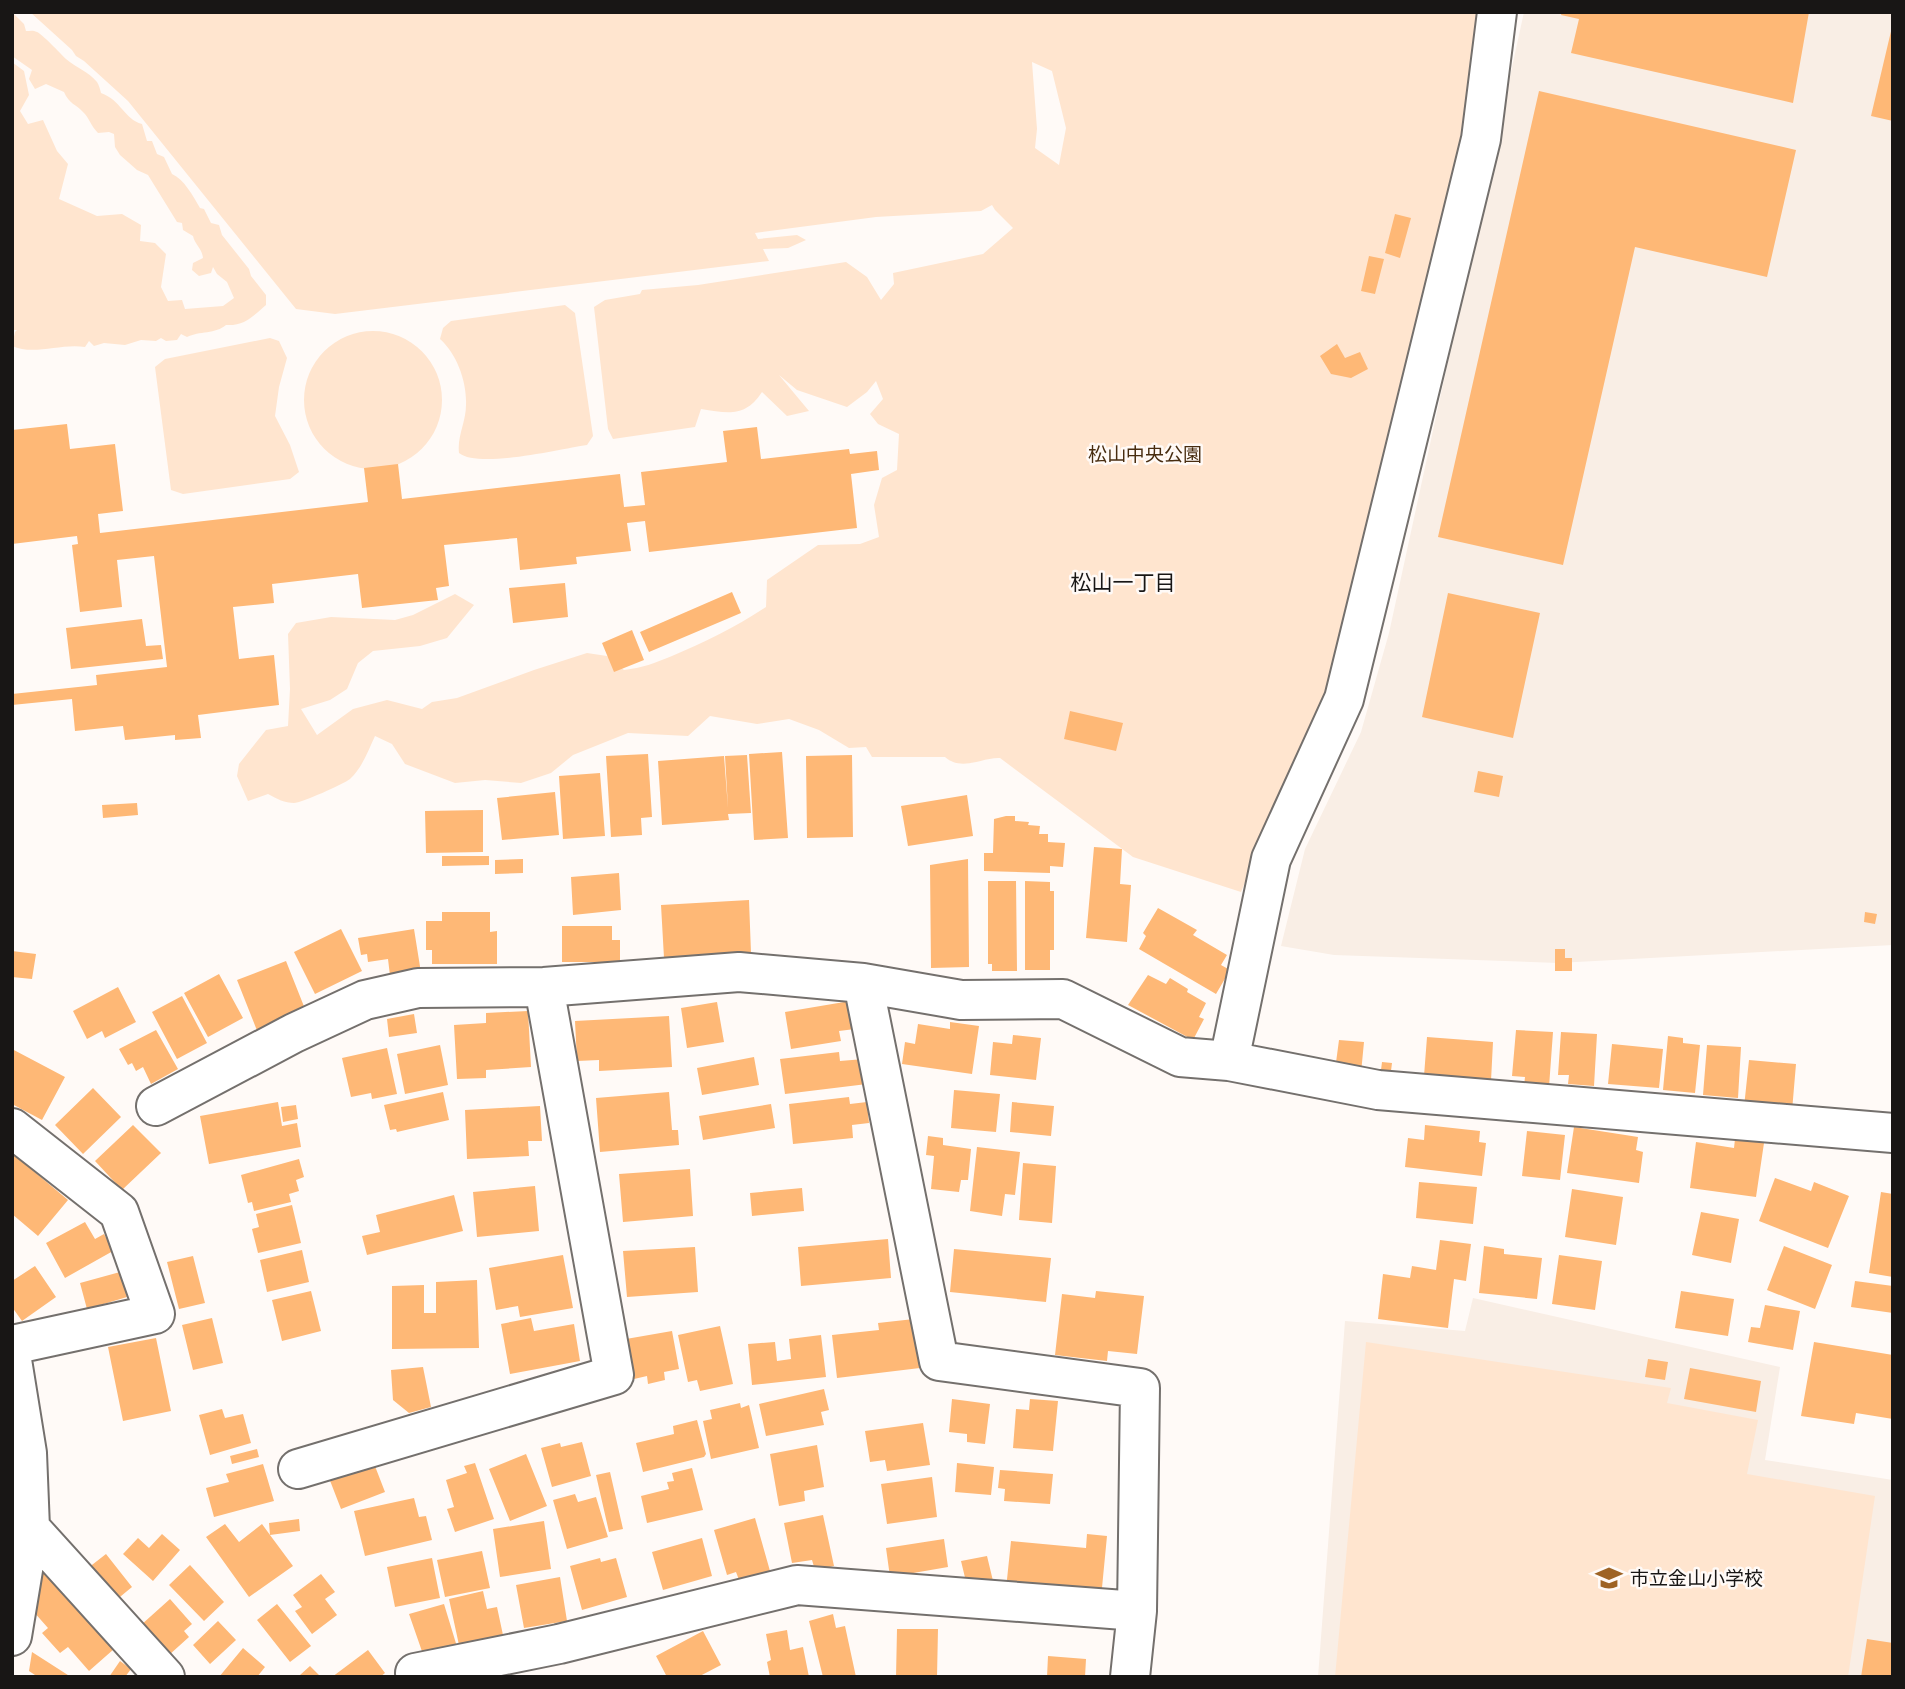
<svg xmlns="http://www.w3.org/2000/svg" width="1905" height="1689" viewBox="0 0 1905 1689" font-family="Manrope,'Noto Sans JP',sans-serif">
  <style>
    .built { fill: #f9eee5 }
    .green { fill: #ffe5cf; fill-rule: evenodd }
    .building { fill: #feb876 }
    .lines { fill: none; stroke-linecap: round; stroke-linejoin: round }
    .minor-casing { stroke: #74706d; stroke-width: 42 }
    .minor { stroke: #fff; stroke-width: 38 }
    .labels { text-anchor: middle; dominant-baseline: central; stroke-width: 5; stroke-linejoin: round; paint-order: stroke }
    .park-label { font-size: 19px; fill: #482d10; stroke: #fffaf7 }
    .poi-label { font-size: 19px; fill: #181615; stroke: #fffaf7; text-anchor: start }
    .neighbourhood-label { font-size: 21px; fill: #181615; stroke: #fffaf7 }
  </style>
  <rect width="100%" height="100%" fill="#fffaf7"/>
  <path class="built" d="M1524,12H1893V945L1558,963L1334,955L1281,946L1305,849L1361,732L1389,633Z
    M1473,1298L1780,1367L1765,1460L1893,1480V1677H1318L1345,1321L1465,1331Z"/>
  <path class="green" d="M12,12L24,24L26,31C30,31 33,30 37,32C42,34 60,53 66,59C76,68 88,71 97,82C99,85 100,89 101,93C121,100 124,119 142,124L147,141H152L157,154L164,157L172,174C184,179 193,196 200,208L204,209L211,223L219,225L222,235L249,269L251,276L266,295V305C253,316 245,326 226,325C216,334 199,331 187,337L181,334L177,340L166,341L161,338L156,341L141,340L125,345L104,343L94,346L89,341L85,347C61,343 34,356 12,346L15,332L17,330H12V62L24,71L29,95L20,111L28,124L43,120L57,151L68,164L59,199L97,216L122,214L141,225L140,241L155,243L166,254L161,287L168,301L182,300L185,309L223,306L234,298L227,282L217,274L213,267L211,273L199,276L192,270L193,263L203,258C202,248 195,245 193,236L183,230L182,223L177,222L148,175L137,170L120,155L115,147L114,134L109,132L98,133C91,126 89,118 84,113C76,104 69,104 64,92L46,84L35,89L29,79L32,70L12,56Z
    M30,12H1494L1355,601L1318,722L1268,826L1241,892L1133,857L1000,758C982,757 962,772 945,757H872L866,747L849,748L819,730L789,719L757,724L710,716L688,736L628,733L573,755L551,773L521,783L485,780L455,783L405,764L392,744L375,736C368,751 362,768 350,779C344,784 301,803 294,803C285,803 277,799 268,794L248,801L237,776L239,764L266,730L288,726L290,689L288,634L296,623L331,617L395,620L413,615L455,594L474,605L447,638L420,646L373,651L358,663L347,689L330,700L301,709L317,735L353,709L387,700L422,709L432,702L457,698L534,670L587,653L607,656L624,670C642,668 655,663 672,656C705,642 736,627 766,607L767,580L818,545L860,544L879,537L874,505L882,478L897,470L899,434L878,424L870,414L883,399L876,381L867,392L847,407L797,390L779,375L809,411L787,416L762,392C745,418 728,413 701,409L695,427L613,439L608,429L594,307L605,300L640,294L642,290L698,285L846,262L867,277L881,300L894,284L893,273L983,254L1013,228L995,210L992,205L981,211L876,217L755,233L758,239L797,235L806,240L788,248L763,249L769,261L335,314L296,309L128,101L84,61L76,56L72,50ZM1032,62L1052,71L1066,128L1059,165L1035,148L1037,129Z
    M565,305L575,313L593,436L587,445C560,449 479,469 459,453C457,436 466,422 466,405C467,382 457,354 440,339L443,328L451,321Z
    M304 400a69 69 0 1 1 138 0a69 69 0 1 1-138 0Z
    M270,338L279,341L287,358L279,387L275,416L290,445L299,472L290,479L183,494L171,490L155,367L165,359Z
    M1366,1342L1671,1388L1667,1403L1758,1420L1747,1474L1875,1496L1848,1677H1335Z"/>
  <path class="building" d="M1562,12H1809L1793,103L1571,53L1579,19L1561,15Z
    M1892,27H1893V121L1871,116Z
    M1539,91L1796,150L1767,277L1635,247L1563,565L1438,537Z
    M1395,214L1411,218L1400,258L1385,253Z
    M1369,256L1384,259L1375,294L1361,291Z
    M1337,344L1345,358L1360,352L1368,369L1351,378L1331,374L1320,356Z
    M67,424L70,449L115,444L123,511L98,514L100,533L368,502L364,468L398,464L402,499L620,474L624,507L645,505L641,472L727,462L723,431L757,427L761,459L849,449L850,454L877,451L879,470L851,474L857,528L649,552L645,521L627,523L631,551L576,557L577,564L520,570L517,538L444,545L449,586L436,588L438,600L362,608L358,574L272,584L274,603L233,607L239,659L274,655L279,705L198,715L201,738L175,740V735L125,740L123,726L75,731L72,699L12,705V694L97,685L96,675L167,667L154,556L117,560L122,607L80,612L72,545L78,544L77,536L12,544V430Z
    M565,583L568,617L513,623L509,588Z
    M732,592L741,613L649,652L640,632Z
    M1448,593L1540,613L1513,738L1422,717Z
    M142,619L146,646L161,645L163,659L71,669L66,628Z
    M632,630L644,660L614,672L602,643Z
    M1070,711L1123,723L1116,751L1064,739Z
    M782,752L788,838L754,840L749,754Z
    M648,754L652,817L641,818L642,835L611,837L606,756Z
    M747,755L751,813L728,814L729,820L662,825L658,761L724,756L728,808L725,756Z
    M852,755L853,837L807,838L806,756Z
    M1478,771L1503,776L1499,797L1474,792Z
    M600,773L605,836L563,839L559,776Z
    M555,792L559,835L502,840L497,798Z
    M967,795L973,836L908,846L901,806Z
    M137,803L138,815L103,818L102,805Z
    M483,810V852L426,853L425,811Z
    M1006,816H1015V821L1029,822L1028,825L1040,826L1039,834H1048V842L1065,843L1063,867L1050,866V873L984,871V853H993L994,819Z
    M1094,847L1122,849L1120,884L1131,885L1127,942L1086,938Z
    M442,856H489V865L442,866Z
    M523,859V873L495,874V860Z
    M968,859L969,967L931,968L930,865Z
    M619,873L621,910L573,915L571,877Z
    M988,881H1016L1017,971H992V964H988Z
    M1025,881L1050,882V891H1054V950H1050V970H1025Z
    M749,900L751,953L664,958L661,905Z
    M1158,908L1197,930L1193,935L1227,955L1221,965L1230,970L1216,994L1139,949L1146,936L1143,933Z
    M442,912H490V932L497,931V964H432V950H426V921H442Z
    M1865,912L1877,914L1875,924L1864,922Z
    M562,926H612V940H620V962H562Z
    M341,929L362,971L315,994L294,952Z
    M414,929L422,979L391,984L388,959L368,962L367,954L361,955L358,938Z
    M1555,949H1565V958H1572V971H1555Z
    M12,951L36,954L32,979L12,977Z
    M286,961L307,1014L258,1033L237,980Z
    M219,974L243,1018L208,1037L184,993Z
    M1148,975L1166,984L1170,978L1188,989L1187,992L1206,1003L1199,1017L1204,1019L1193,1040L1128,1005Z
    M118,987L136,1022L105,1038L102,1031L87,1039L73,1011Z
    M182,996L207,1043L177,1059L152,1012Z
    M850,1001L855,1029L839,1031L841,1041L791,1049L785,1012Z
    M717,1002L724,1042L687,1048L681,1008Z
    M528,1011L531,1067L486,1070V1078L457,1079L454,1025L486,1023V1013Z
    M414,1014L417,1033L389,1037L387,1019Z
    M669,1016L672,1067L599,1071V1060L577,1061L575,1021Z
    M950,1022L979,1026L972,1074L902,1064L905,1042L915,1044L918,1024L950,1029Z
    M156,1030L178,1069L151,1084L143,1067L136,1071L132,1063L128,1065L119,1049Z
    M1516,1030L1553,1032L1549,1087L1524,1086L1525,1077L1512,1076Z
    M1561,1032L1597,1034L1594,1086L1568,1084L1569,1075H1558Z
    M1013,1035L1041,1038L1036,1080L990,1075L993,1042L1012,1044Z
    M1668,1036L1683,1038V1043L1700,1045L1695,1093L1663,1090Z
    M1427,1037L1493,1042L1491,1081L1424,1076Z
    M1339,1040L1364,1042L1361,1073L1335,1070Z
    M1612,1044L1663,1049L1659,1088L1608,1084Z
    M440,1045L448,1085L405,1094L397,1054Z
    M1707,1045L1741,1047L1738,1098L1703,1095Z
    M387,1048L397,1094L372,1099L371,1093L351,1097L342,1058Z
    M12,1049L65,1077L42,1120L12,1104Z
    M839,1052L840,1061L864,1059L867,1084L785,1094L780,1059Z
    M754,1057L759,1085L702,1095L697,1068Z
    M1749,1060L1796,1064L1792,1111L1744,1107Z
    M1382,1062L1392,1063L1390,1079L1380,1078Z
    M93,1088L121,1117L83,1154L55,1125Z
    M954,1090L1000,1094L996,1132L951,1128Z
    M443,1092L449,1120L397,1132L396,1129L390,1130L384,1105Z
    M669,1092L672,1130H678L679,1145L600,1152L596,1098Z
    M849,1097L850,1104L867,1102L869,1123L852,1125L853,1138L793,1144L789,1104Z
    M278,1102L282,1126L297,1123L301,1147L209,1164L200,1116Z
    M1012,1102L1054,1106L1051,1136L1010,1132Z
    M771,1104L775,1128L703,1140L699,1116Z
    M296,1105L298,1119L283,1122L281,1107Z
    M540,1106L542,1141H528L529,1156L467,1159L465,1110Z
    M133,1125L161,1153L122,1190L95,1161Z
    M1425,1125L1480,1131L1479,1142L1486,1143L1482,1176L1405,1167L1408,1138L1424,1140Z
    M1574,1127L1638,1137L1636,1150L1643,1152L1639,1183L1567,1173Z
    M1527,1131L1565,1135L1560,1180L1522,1176Z
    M928,1136L943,1138V1145L971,1149L968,1180H961L959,1192L931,1189L934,1156L926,1155Z
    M1735,1139L1764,1143L1756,1197L1690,1188L1696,1142L1734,1148Z
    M977,1147L1020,1152L1015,1195L1005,1194L1002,1216L970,1211Z
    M12,1153L68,1200L38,1236L12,1214Z
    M299,1159L304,1177L296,1180L299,1191L289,1194L291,1202L254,1211L252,1202L248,1203L241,1175Z
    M1023,1163L1056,1166L1052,1223L1019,1220Z
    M690,1169L693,1216L623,1222L619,1174Z
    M1775,1178L1811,1191L1814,1182L1849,1196L1828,1248L1759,1221Z
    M1419,1182L1477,1187L1473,1224L1416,1218Z
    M535,1186L539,1231L477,1237L473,1192Z
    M802,1188L804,1211L752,1216L750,1193Z
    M1572,1189L1623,1197L1616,1245L1565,1237Z
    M1881,1192L1893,1194V1277L1869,1273Z
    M454,1195L463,1231L367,1255L362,1236L380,1232L376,1215Z
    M292,1205L301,1243L258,1253L252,1229L259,1227L256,1214Z
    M1701,1212L1739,1219L1731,1263L1692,1255Z
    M85,1222L95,1239L104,1234L113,1251L65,1278L46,1243Z
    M888,1239L891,1278L801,1286L798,1247Z
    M1440,1240L1471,1244L1466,1281L1454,1279L1448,1328L1378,1319L1383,1274L1410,1278L1412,1266L1436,1270Z
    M1484,1246L1504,1249V1254L1542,1258L1537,1299L1479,1293Z
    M1784,1246L1832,1265L1815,1309L1767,1290Z
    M695,1247L698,1292L627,1297L623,1251Z
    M954,1249L1051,1258L1046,1302L950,1292Z
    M302,1250L309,1282L267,1292L260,1260Z
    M563,1255L573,1308L520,1317L518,1306L496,1310L489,1268Z
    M1559,1255L1602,1261L1595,1310L1552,1304Z
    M193,1256L205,1303L179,1309L167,1262Z
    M35,1266L56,1297L22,1321L12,1307V1281Z
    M120,1272L127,1297L87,1309L80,1283Z
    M477,1280L479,1348L392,1349V1286L424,1285V1313H436V1282Z
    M1855,1281L1893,1286V1313L1851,1307Z
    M311,1291L321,1331L282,1341L272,1300Z
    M1096,1291L1144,1296L1137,1354L1108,1351L1107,1361L1055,1355L1062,1294L1095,1298Z
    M1681,1291L1734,1299L1728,1336L1675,1328Z
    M1765,1305L1800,1311L1793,1350L1748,1342L1751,1327L1760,1328Z
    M212,1318L223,1363L193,1370L182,1325Z
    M531,1318L534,1331L574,1324L580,1361L510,1374L501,1324Z
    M914,1319L920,1368L837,1378L832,1335L879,1330L878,1323Z
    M720,1326L733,1384L700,1391L697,1380L688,1382L678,1335Z
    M672,1331L679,1369L664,1372L665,1380L648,1384L647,1376L634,1379L626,1339Z
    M821,1335L826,1377L752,1385L748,1344L775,1342L777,1361L791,1359L789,1339Z
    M156,1338L171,1411L123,1421L108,1347Z
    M1814,1342L1893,1355V1419L1856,1413L1854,1424L1801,1416Z
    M1648,1359L1668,1362L1665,1380L1645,1377Z
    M423,1367L431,1407L409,1413L393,1400L391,1370Z
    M1690,1368L1761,1381L1756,1412L1684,1399Z
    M824,1389L829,1410L821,1412L824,1425L766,1436L759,1404Z
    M952,1399L990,1404L985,1444L967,1442V1434L949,1432Z
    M1030,1399L1058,1401L1053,1451L1013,1448L1016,1409L1029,1410Z
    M740,1403L741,1408L749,1405L759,1448L711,1459L703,1421L712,1419L710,1410Z
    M222,1409L225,1418L243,1414L251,1443L210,1455L199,1415Z
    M697,1420L706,1454L704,1457L643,1472L636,1443L674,1434L673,1426Z
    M923,1423L930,1465L887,1471L885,1460L870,1462L865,1431Z
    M582,1442L591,1476L552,1487L541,1448L560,1443L561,1447Z
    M817,1445L824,1487L804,1491L805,1501L779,1506L770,1454Z
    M257,1449L259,1457L232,1464L230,1456Z
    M526,1454L547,1506L510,1521L489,1469Z
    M373,1461L385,1492L341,1509L329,1478Z
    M475,1463L494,1519L455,1532L447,1509L454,1507L446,1480L467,1473L464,1466Z
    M957,1463L994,1467L991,1495L955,1492Z
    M263,1464L274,1501L214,1517L206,1488L229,1482L226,1474Z
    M692,1468L703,1510L647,1523L641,1496L669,1489L667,1482L674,1481L672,1473Z
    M1000,1470L1053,1474L1050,1504L1004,1501L1005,1489L998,1488Z
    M610,1472L623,1529L609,1532L596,1475Z
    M932,1477L937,1517L887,1524L881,1484Z
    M575,1494L578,1502L596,1497L608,1537L567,1549L553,1500Z
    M414,1498L419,1517L426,1516L432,1540L365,1556L354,1511Z
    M823,1515L834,1566L815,1570L812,1560L792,1563L784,1523Z
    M755,1518L770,1571L739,1580L736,1572L727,1575L714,1530Z
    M299,1519L300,1531L270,1535L293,1566L249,1597L206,1537L225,1524L239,1542L262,1524L270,1535L269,1523Z
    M544,1521L551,1569L500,1577L493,1529Z
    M162,1534L180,1550L153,1581L123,1554L138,1538L149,1548Z
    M1087,1534L1107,1536L1101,1598L1006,1589L1011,1541L1086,1548Z
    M702,1538L712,1576L663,1590L652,1552Z
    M944,1539L948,1567L890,1577L886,1548Z
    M482,1551L490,1588L445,1597L437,1560Z
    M106,1554L132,1587L115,1601L88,1568Z
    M987,1556L994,1585L968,1590L961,1561Z
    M432,1558L440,1598L395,1607L387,1567Z
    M600,1558L601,1562L616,1558L627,1597L582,1610L570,1566Z
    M190,1565L224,1602L204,1621L169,1585Z
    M42,1568L114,1649L89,1671L68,1647L60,1653L42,1633L48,1628L33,1611Z
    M321,1574L335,1592L325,1599L337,1615L312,1634L295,1611L302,1607L293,1595Z
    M560,1577L567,1621L524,1628L516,1585Z
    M483,1591L487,1609L497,1607L503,1635L459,1645L449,1599Z
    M170,1599L192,1624L184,1631L189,1637L169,1655L141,1625Z
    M277,1604L311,1646L290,1662L257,1620Z
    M444,1604L458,1650L425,1660L409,1614Z
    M833,1614L836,1628L845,1626L856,1677H823L809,1621Z
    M218,1621L236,1640L210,1664L193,1645Z
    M897,1629H938L937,1677H896Z
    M787,1630L790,1650L803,1647L809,1677H770L767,1662L771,1660L766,1634Z
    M703,1631L721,1665L698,1677H667L656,1656Z
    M1867,1639L1893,1643V1677H1861Z
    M243,1648L265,1667L257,1677H219Z
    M368,1650L385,1673L380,1677H332Z
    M32,1652L71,1677H38L29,1671Z
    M1048,1656L1086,1659L1085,1677H1047Z
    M120,1661L131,1669L125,1677H109Z
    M310,1666L321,1677H301L300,1675Z"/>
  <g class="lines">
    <g class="minor-casing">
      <path id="minor" d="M1229,1061L1378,1090L1893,1133
        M156,1106L294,1033L365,1000L418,988L544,987L739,972L863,983L961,1000L1063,999L1180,1057L1229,1061L1271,859L1344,699L1481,139L1497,12
        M12,1128L119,1212L155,1314L12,1345
        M12,1360L27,1453L30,1528L12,1636
        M298,1469L614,1375L544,987
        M13,1524L30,1528L165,1677
        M417,1677L415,1673L559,1644L797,1585L1137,1611L1140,1388L939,1361L863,983
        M1130,1677L1137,1611"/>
    </g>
    <use href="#minor" class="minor"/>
  </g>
  <defs>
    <g id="school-bare" transform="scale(2.1)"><path d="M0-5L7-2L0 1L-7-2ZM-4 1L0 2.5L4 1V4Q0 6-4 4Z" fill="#9e6324" stroke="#fffaf7" stroke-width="2.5" paint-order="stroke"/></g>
  </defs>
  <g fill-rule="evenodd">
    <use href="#school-bare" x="1609" y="1578"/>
  </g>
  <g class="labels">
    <g class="park-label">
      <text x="1145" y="454">松山中央公園</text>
    </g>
    <g class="poi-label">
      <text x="1630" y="1578">市立金山小学校</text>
    </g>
    <g class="neighbourhood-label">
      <text x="1123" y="582">松山一丁目</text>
    </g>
  </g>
  <rect width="1905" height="1689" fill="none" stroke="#181615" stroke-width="28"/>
</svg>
